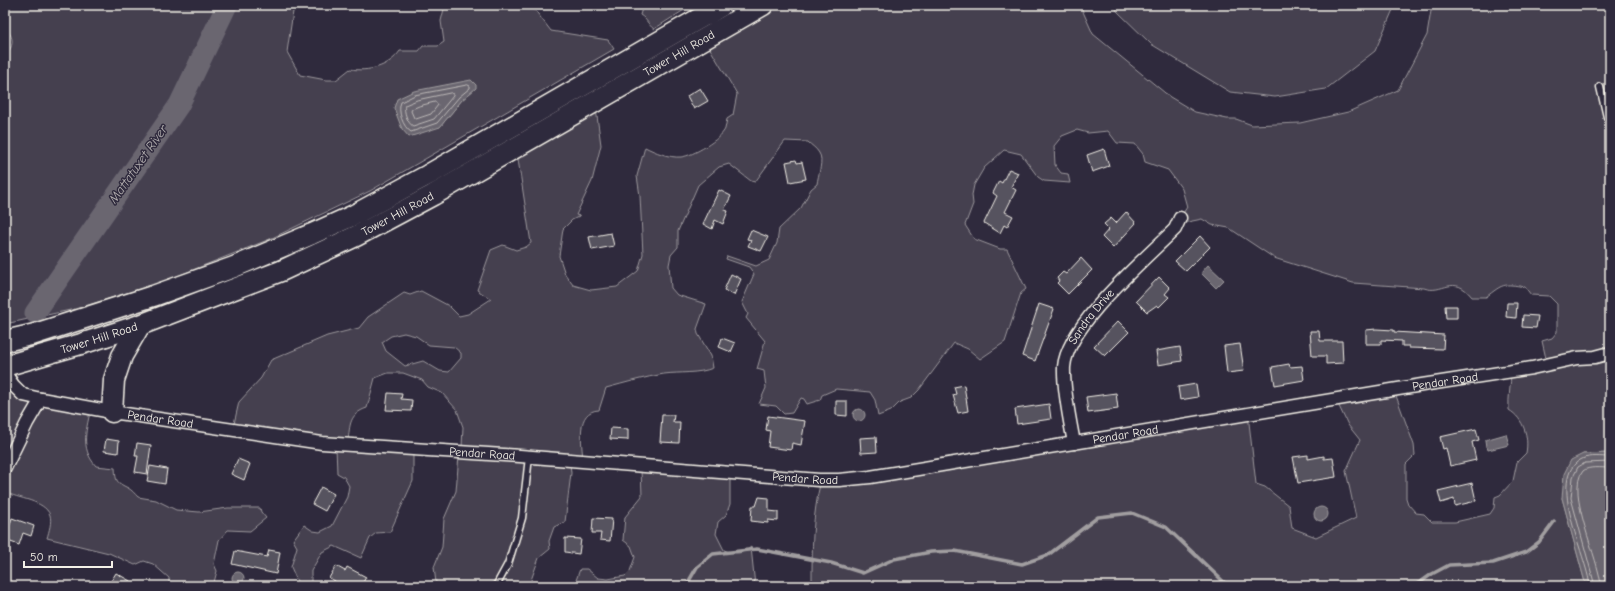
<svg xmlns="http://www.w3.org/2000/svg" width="1615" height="591" viewBox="0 0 1615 591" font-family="'Comic Neue',sans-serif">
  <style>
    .green { fill: #454050; stroke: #9c989c; fill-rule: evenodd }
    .water { fill: #6a6670; stroke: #a19ea0 }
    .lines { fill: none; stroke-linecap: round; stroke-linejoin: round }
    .shore { stroke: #bdb9b8; stroke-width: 1 }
    .stream { stroke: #a19ea0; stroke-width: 3.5 }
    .river { stroke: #6a6670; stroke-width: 21 }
    .building { fill: #56525f; stroke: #f4f1e8 }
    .service-casing { stroke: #f4f1e8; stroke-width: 9 }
    .minor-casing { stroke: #f4f1e8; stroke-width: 15 }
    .trunk-casing { stroke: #f4f1e8; stroke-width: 23 }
    .motorway-casing { stroke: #f4f1e8; stroke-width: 25 }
    .service { stroke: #2f2a3d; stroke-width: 6 }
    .minor { stroke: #2f2a3d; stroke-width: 12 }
    .trunk { stroke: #2f2a3d; stroke-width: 20 }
    .motorway { stroke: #2f2a3d; stroke-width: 22 }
    .labels { text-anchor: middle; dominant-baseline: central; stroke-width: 3; stroke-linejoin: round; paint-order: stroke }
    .street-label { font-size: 12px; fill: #f4f1e8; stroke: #2f2a3d }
    .water-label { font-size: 13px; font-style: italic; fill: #b6b2b2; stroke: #2f2a3d }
  </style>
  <rect width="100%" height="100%" fill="#2f2a3d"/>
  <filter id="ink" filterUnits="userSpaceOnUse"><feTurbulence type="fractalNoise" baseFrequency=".025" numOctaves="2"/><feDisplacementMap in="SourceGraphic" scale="8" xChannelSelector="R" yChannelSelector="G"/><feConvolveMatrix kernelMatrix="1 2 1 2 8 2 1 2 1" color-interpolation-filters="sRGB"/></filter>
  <g filter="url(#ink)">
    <path class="green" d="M5,5H294L287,52L300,75L326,80H336L350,69C368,72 389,67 400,51H419L423,46H438L444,42L441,21L445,5H531L551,31L608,40L614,49L370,191L270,239L160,283L75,309L5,324V55C14,47 15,37 5,28ZM476,88L462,100L440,127L402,129Z
      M643,5H692L654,29C648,25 647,19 640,15Z
      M769,5H1080L1093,34L1170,97L1195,112L1227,119H1236L1252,125L1300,123L1348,112L1398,90L1427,35L1432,5H1610V453L1583,454L1562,498L1586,586H812C812,548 812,517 821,480L1248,414L1256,484L1265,487L1289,506L1292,528L1316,537L1356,518L1346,471L1360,440L1348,425L1336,400L1395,393L1414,445L1415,455L1406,464V498L1408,504L1416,513L1424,514L1432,522H1455L1490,514L1494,508L1495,497L1500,495L1513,481L1517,462L1526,453C1529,437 1524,419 1509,410C1508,397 1511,385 1511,372L1547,363L1542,341L1552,338L1557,332V304L1549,296L1531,295L1525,287C1503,283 1503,284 1486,297H1472C1453,273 1443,295 1424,288L1353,283L1274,258L1229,228L1212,225L1202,219L1178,224L1180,218L1187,207L1182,189L1168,170L1145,162L1143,154L1135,144L1117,143L1108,131L1088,133L1077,130L1062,136L1054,146L1055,165L1061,173L1068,174L1070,183L1044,181L1038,177L1021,154L1004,150L984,168L974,185L972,195L973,204L965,225L974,239L1000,249H1007L1026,289L1021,293L1005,342L980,359L968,349L954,343L919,390L911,398L900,402L891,411L878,416L875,400L870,392L836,389L822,395L820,400L807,404L804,399L801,398L792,413L784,414L776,406L759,404L766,388L764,371L757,369L765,341L746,318L748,314L742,302L754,274L749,267L726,259L727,256L756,266L769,260L777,243L779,229L801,208L811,189L817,184C818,175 824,160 819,153C817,149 811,145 808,142L785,141L755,182L751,181L729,164L719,167L698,185L678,231V247L671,255L669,265L671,288L677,295L706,304L697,329L698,334L711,356L713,368C698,374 680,372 664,374C645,377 625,383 606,388L599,410C575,411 582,443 583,460L570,463L571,473L565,522L554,527L549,541L550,549L539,558L531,580L535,586H435L436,583L434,567L442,547L444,519L456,491L459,455L462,447L463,427L457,410L442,393L428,387L422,380L403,373H388L375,378L367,408C349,414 350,425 348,441L413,452V481L390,532L376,533L370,538L361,558L334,546L322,552L311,571V586H299L291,567L297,547L293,540L304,525L313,531L320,532L332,526L347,497L349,486L344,477L337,473L336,447L233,428L239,402L261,378L271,360L327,336L359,328L368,317L404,293L410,295L421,291L449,306L459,316L468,314L491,299L477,290L491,250L503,245L516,250L526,247L531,243L517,153L596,109L601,145L592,181L576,215L580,216L572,220L563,229L559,256L565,274L573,285L591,290L617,287L638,271L643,254L640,196L637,176L645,147C655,152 669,158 681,157C693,156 721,139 725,129C726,126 726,122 727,119L733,115L737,94L706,42ZM404,333L416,336L429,345L454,347L461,353V358L449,372L440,371L423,361L405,366L386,351L382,342L391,336Z
      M1118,5H1395L1375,51L1326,89L1275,97L1230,92L1151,44L1116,10Z
      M13,370L18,380L25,390L91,407C87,429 79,447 96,466L115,468C116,482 116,482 128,488C132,490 135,494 138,497L156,500L176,510L199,512L228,508H260L261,512L266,518L250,531L228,530L219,540L214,564L217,571L213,586H169V578L153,564L144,561L135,565L109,553L47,538C49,531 52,522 50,515C44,500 18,499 5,492V378Z
      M641,469L730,475V504L726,515L718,522L716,534L724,550C735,554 741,555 751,547L755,586H574L580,569H587L598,578L608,579L625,576L630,571L635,557L631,546L623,540L625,517L642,496Z"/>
    <path class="water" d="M471,80L476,85V88L462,100L440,127L409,137L402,129L394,108L397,99L414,91Z
      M1208,265L1224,280L1216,288L1201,273Z
      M853 415a6 6 0 1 1 12 0a6 6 0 1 1-12 0Z
      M1506,434L1509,445L1488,450L1487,447H1486L1485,440Z
      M1610,453V586H1586L1562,498L1564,474L1571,460L1583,454Z
      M1314 514a7 7 0 1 1 14 0a7 7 0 1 1-14 0Z
      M232 578a6 6 0 1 1 12 0a6 6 0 1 1-12 0Z"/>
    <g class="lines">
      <path class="shore" d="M468,85L470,86V88L459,97L437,123L411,132C403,127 397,111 401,102L415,95Z
        M451,93L453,94V96L434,119L413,126C408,124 403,111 405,105L417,100Z
        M436,102L438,105L431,114L416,119L414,118L411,111L412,109L419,106Z
        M1590,586C1587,556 1545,477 1582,459C1590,455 1602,457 1610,457
        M1595,586L1571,498L1573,477L1578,467L1585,463L1610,462
        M1601,586C1600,561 1565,491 1583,471C1588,466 1603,468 1610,468"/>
      <path class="stream" d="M686,586L697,567L713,554L757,549L831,563L863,573L894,559L931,552L955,551L1022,564L1048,555L1098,517L1132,513L1166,527L1228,586
        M1415,586L1432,574L1449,565L1493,563L1526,552L1539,542L1554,522"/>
      <path class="river" d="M35,313L179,105L227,5"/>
    </g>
    <path class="building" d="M700,88L708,101L694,109L687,96Z
      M1104,149L1109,166L1092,172L1087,155Z
      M796,160L797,163L802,162L806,179L790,182L786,162Z
      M1009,169L1018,173L1011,187L1016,190L1005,212L1013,216L1007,227L1004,225L1000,233L984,223L997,196L993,193L999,181L1002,183Z
      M719,190L731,196L724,210L728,211L723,224L715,220L712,229L703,224Z
      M1126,212L1136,223L1113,248L1102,237L1109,229L1104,224L1111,218L1116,223Z
      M751,230L768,237L761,251L748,246L751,240L747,239Z
      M611,233L614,246L592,250L589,237Z
      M1200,236L1210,247L1186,271L1175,261Z
      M1081,258L1092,270L1068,294L1057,283L1059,281L1057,278L1063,272L1066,274Z
      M731,274L741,279L734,295L724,290Z
      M1159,277L1170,288L1165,294L1169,297L1159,307L1157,305L1147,312L1136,301Z
      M1507,303H1517L1516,318L1506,317Z
      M1039,304L1054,309L1035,361L1022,356Z
      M1445,306H1457V318H1446Z
      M1523,315L1538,316L1536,328L1522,327Z
      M1118,321L1129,332L1105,356L1094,346Z
      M1376,329L1394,330V332L1444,335L1443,349L1409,348V346H1402V341L1381,340V344H1366V330Z
      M1310,331H1319L1320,341H1342L1343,363L1326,364V356H1312Z
      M722,338L735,343L731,352L719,347Z
      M1240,344L1244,371L1227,373L1224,346Z
      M1180,347L1182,361L1158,365L1156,351Z
      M1289,364L1290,367L1302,366L1304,380L1275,385L1272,367Z
      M1196,384L1198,397L1180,400L1178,387Z
      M964,385L968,411L958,413L953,395L956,394L954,387Z
      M388,393L402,394L401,399L412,400L411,411L386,410Z
      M1116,393L1118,409L1088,413L1086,397Z
      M836,401H847V416L836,415Z
      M1049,404L1051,419L1017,424L1015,409Z
      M662,415H674L673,422H680L679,443L660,442Z
      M768,416L805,421L801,445L792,443L791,450L768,447L770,431L766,430Z
      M611,428L628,429V440L610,439Z
      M1476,429L1479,440L1472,442L1476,460L1450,466L1446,448L1443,449L1440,437Z
      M876,437L877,452L861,453L860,438Z
      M106,439L119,441L118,453L104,451Z
      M137,443L151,445L147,474L135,472L138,456H135Z
      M1308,455V459L1324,456V459L1333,458L1336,477L1298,483L1293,457Z
      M238,459L250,464L244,480L231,474Z
      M150,466L167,469L165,484L147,481Z
      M1472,483L1476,501L1455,506L1454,499L1441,503L1438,491Z
      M321,487L334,494L325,511L312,504Z
      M759,497L769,498V511L778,512V521L768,520V523L751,521L752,506H756Z
      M12,518L34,526L31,536L23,533L19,545L5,540Z
      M593,518L612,519L610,541L600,540L601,533H592Z
      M565,538L581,539L579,554L565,552Z
      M269,550L280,552L276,574L232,564L235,551L267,557Z
      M336,566L345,571L347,567L366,577L361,586H342L335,583V581L329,578Z
      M116,573L139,586H108Z"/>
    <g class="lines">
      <g class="service-casing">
        <path id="service" d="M1600,87L1607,117L1610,119
          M496,586L508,564L522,518L529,457"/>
      </g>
      <g class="minor-casing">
        <g id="minor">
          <path id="s1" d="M5,373L13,385L23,395L41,399L112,412L322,443L520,456L819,480H839L870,477L1422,385L1532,368L1577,358L1595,357L1610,353"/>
          <path id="s2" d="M1074,443C1070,421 1063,389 1064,367C1067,325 1145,259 1175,229L1180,218"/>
          <path d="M5,468L27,423L41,399"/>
        </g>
      </g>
      <g class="trunk-casing">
        <g id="trunk">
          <path d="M5,341L35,334L153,296L234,267L312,234L352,216L428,175L721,6"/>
          <path id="s3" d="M5,366L81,344L140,325L281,271L356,236L433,195L763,5"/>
          <path d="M112,412L114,380L122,356L140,325"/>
        </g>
      </g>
      <g class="motorway-casing">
        <path id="motorway" d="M707,14L719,5"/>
      </g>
      <use href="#service" class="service"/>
      <use href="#minor" class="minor"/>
      <use href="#trunk" class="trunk"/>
      <use href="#motorway" class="motorway"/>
    </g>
  </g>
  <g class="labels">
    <g class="street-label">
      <text stroke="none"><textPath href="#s3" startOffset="746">Tower Hill Road</textPath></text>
      <text stroke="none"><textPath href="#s3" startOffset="422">Tower Hill Road</textPath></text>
      <text stroke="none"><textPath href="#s2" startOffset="135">Sandra Drive</textPath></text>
      <text stroke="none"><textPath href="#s3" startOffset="98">Tower Hill Road</textPath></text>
      <text stroke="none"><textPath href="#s1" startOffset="1464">Pendar Road</textPath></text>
      <text stroke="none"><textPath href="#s1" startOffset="168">Pendar Road</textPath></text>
      <text stroke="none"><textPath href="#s1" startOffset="1140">Pendar Road</textPath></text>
      <text stroke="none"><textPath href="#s1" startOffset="492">Pendar Road</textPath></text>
      <text stroke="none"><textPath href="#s1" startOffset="816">Pendar Road</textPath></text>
    </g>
    <g class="water-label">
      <text transform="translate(138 164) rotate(-55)">Mattatuxet River</text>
    </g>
  </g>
  <rect width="1615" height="591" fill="none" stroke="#2f2a3d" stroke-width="20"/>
  <rect x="10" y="10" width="1595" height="571" fill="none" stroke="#f4f1e8" stroke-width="1.5" filter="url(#ink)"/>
  <path d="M24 561v6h88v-6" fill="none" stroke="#f4f1e8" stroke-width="2"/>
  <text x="30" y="561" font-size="12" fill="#f4f1e8" stroke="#2f2a3d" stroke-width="3" paint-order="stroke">50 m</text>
</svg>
